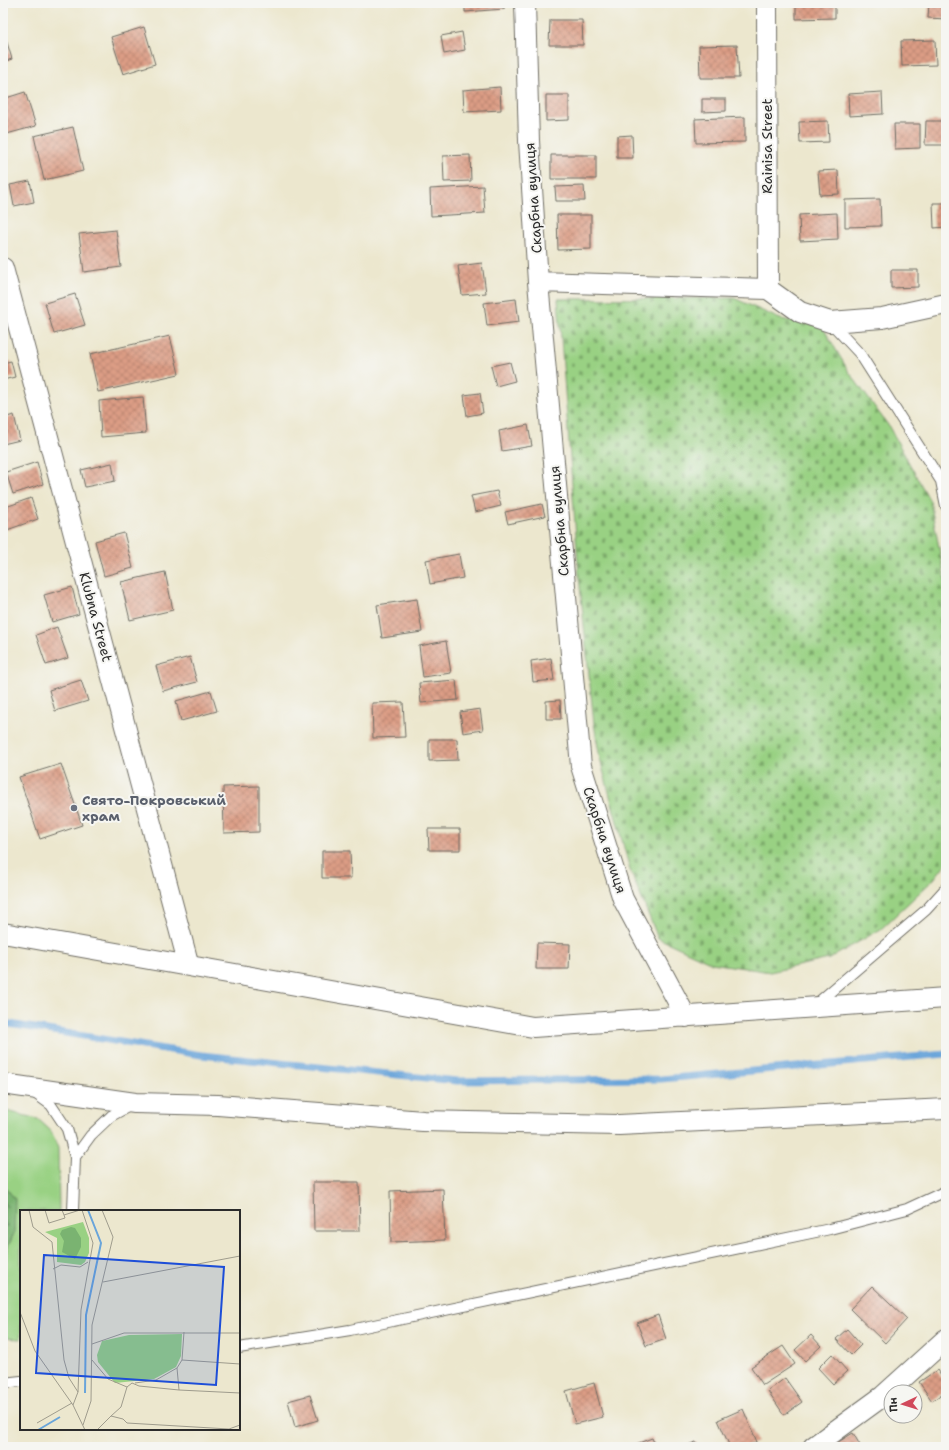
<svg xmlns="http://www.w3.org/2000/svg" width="949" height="1450" viewBox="0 0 949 1450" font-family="'Shantell Sans',sans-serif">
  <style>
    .grass { fill: #99d183; stroke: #627e57 }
    .forest { fill: url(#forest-firs); stroke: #526f4e }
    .cemetery { fill: url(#cemetery-stones); stroke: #627e57 }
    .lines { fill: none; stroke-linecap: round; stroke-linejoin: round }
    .stream { stroke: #6aa5da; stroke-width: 7 }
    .building { fill: url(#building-cross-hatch) }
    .service-casing { stroke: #6f6d64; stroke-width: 12 }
    .minor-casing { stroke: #6f6d64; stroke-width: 22 }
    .service { stroke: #fff; stroke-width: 10 }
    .minor { stroke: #fff; stroke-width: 20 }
    .worship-dot { fill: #6b7280; stroke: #f6f6f2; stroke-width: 1.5 }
    .labels { text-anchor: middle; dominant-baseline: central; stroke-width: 4; stroke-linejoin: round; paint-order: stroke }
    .street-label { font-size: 14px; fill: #2b2b2b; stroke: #f6f6f2 }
    .worship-label { font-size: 14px; font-weight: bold; fill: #5b616d; stroke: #f6f6f2; text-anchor: start }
    .inset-river { fill: none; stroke: #6aa5da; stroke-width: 2 }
    .inset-road { fill: none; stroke: #9f9c8d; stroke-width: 1 }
    .view { fill: #1d4ed8; fill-opacity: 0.15; stroke: #1d4ed8; stroke-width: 2 }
    .inset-edge { fill: none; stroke: #2b2b2b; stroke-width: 2 }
  </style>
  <defs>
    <pattern id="forest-firs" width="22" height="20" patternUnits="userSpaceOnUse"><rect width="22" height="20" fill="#7ab371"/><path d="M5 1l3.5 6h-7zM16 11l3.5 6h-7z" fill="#64925d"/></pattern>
    <pattern id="cemetery-stones" width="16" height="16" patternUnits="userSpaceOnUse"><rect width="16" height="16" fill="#99d183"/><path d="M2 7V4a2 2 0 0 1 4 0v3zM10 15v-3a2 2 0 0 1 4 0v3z" fill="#7daa6b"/></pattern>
    <pattern id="building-cross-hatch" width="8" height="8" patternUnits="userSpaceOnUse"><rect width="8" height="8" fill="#dc9d85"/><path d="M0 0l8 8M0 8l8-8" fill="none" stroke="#b3806d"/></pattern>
  </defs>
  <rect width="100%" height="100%" fill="#f6f6f2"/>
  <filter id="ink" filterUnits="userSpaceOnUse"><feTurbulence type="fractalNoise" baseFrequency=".025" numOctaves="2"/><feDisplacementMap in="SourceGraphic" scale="8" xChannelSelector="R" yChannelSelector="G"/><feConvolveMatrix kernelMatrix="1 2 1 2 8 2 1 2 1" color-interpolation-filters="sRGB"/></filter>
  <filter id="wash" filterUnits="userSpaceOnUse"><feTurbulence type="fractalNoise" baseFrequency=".012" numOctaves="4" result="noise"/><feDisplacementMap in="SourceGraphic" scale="16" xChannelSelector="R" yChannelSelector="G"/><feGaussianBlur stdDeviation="0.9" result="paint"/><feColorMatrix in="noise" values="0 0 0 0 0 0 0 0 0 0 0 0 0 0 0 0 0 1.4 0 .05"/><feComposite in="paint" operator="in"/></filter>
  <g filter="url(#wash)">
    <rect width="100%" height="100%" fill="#ece7ce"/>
    <path class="grass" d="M3,1110L38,1119L51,1131L58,1148L59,1211H21V1339L3,1338V1258L14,1233L3,1184Z"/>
    <path class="forest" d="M3,1184L15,1199L14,1233L3,1258Z"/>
    <path class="cemetery" d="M734,298L780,319L822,326L849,372L888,425L930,501L946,584V863L934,879L881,929L829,959L770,972L712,963L658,938L630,870L600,759L594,724L579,576L558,299Z"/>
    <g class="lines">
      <path class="stream" d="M3,1023L201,1055L457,1081L661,1079L946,1054"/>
    </g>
    <g id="blocks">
      <path class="building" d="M465,3H504V9L465,12Z
        M796,3H835V18L796,19Z
        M929,3H946V19L928,18Z
        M550,20H582L583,45H549Z
        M144,27L155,64L123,74L111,37Z
        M3,29L12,59L3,62Z
        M462,32L465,50L444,54L441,36Z
        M935,40L936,65L902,66L901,41Z
        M737,45L739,78H700L699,46Z
        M500,87L501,110L464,112L463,90Z
        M25,92L36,126L3,135V99Z
        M882,92L883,114L849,116L848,94Z
        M546,95H569V120L546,121Z
        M702,99H726V111L702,112Z
        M745,117V142L696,143L695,119Z
        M828,121L829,142L800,143L799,122Z
        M926,121H946V145H925Z
        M894,124H920V148L895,149Z
        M73,127L83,171L44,180L34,136Z
        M632,135L633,158H617V136Z
        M470,155L471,181L444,182L443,156Z
        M551,155H596V179H551Z
        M838,170L839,194L820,195L818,171Z
        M30,181L34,202L14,206L10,185Z
        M483,186L485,213L431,216L430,189Z
        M584,186L585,201H556L555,187Z
        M880,199L881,226L845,227V200Z
        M933,203H946V227L934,228Z
        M837,213L838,239L800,241L799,215Z
        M557,215H591V249L558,250Z
        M116,230L121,267L84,272L79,234Z
        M482,263L486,293L462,295L458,266Z
        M891,270H918V287L891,288Z
        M75,294L85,325L54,334L45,303Z
        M516,299L519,322L487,326L484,303Z
        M170,336L179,374L98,392L90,354Z
        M11,361L15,377L3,380V363Z
        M510,362L515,381L496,386L491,366Z
        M480,393L483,413L467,416L464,395Z
        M143,397L146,433L101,437L99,401Z
        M14,415L20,440L3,444V418Z
        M528,425L532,446L502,451L499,431Z
        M37,462L43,484L13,494L6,472Z
        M112,463L115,481L85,487L81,470Z
        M497,491L501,506L475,512L471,496Z
        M31,498L38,519L7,530L3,518V508Z
        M542,504L545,516L508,524L505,512Z
        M124,533L133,568L104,576L95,541Z
        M459,554L463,578L430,584L426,560Z
        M165,572L173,610L130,620L121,582Z
        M72,587L79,614L52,622L44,595Z
        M417,599L422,632L382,638L377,605Z
        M57,627L68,658L46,665L36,635Z
        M446,641L451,673L423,677L419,646Z
        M190,657L197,682L163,691L156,666Z
        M551,658L554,680L533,682L531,661Z
        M81,680L88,701L55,711L49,690Z
        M456,680L458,700L421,703L419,683Z
        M211,691L217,711L181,721L176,701Z
        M560,700L561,719H546V701Z
        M403,702L405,737L373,738L372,703Z
        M480,709L483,730L463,733L460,712Z
        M429,739H457L458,760L429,761Z
        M61,764L82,825L40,839L19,777Z
        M259,786V832L224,833L223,787Z
        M428,829H460V850H429Z
        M322,851H350L351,878H322Z
        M537,943L570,944L569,969H536Z
        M313,1182H359L360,1231H314Z
        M443,1189L445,1240L391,1242L390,1191Z
        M872,1286L907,1319L885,1343L850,1309Z
        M658,1315L666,1339L646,1346L637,1323Z
        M847,1329L861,1345L851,1355L836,1339Z
        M811,1335L821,1346L805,1361L795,1350Z
        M783,1346L795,1364L763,1385L751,1367Z
        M832,1354L847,1371L833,1384L818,1368Z
        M937,1370L946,1383V1391L932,1401L919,1382Z
        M785,1378L802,1402L784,1415L768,1391Z
        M594,1383L603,1417L575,1424L566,1391Z
        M310,1395L318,1420L295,1427L288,1401Z
        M743,1409L757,1442L745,1447H730L718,1420Z
        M853,1433L861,1447H837L835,1444Z
        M652,1438L656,1447H628Z
        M696,1442L698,1447H682Z"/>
    </g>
  </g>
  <g filter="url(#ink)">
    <use href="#blocks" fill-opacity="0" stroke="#6f6d64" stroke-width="1"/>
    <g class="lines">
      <g class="service-casing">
        <path id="service" d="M830,322L860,354L941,481L946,506
          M815,1005L926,910L946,888
          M33,1092L51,1105L67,1129L75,1157L73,1211
          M75,1157L91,1135L111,1116L131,1105
          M239,1348L350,1330L830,1229L907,1209L946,1191
          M3,1383L21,1381"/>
      </g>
      <g class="minor-casing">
        <path id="minor" d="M525,3L529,141L538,282L581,766L623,899L686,1017
          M767,3L768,289
          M3,268L189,966
          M538,282L768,289L800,312L830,322L882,318L946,304
          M3,933L533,1027L946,998
          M3,1084L135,1103L218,1105L423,1121L619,1125L946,1109
          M813,1447L883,1396L946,1339"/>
      </g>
      <use href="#service" class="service"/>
      <use href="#minor" class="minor"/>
    </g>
  </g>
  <circle class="worship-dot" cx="74" cy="808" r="4"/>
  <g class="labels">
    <g class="street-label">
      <text transform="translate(767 146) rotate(-90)">Rainisa Street</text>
      <text transform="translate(533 198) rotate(-94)">Скарбна вулиця</text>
      <text transform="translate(559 521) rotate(-95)">Скарбна вулиця</text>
      <text transform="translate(96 617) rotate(75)">Klubna Street</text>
      <text transform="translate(605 840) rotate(72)">Скарбна вулиця</text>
    </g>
    <g class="worship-label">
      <text x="82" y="800">Свято-Покровський<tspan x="82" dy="16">храм</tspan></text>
    </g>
  </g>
  <g transform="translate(20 1210)">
    <rect width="220" height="220" fill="#ece7ce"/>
    <path d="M63,12L69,28V43L65,52L61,55L37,52V28L25,22Z" fill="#99d183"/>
    <path d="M51,17L55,18L61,28V37L55,49L42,42L44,31L40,24L42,20Z" fill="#7ab371"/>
    <path d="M162,124L161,146L156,157L134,169L95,173L78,152L77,145L82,131L109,125Z" fill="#99d183"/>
    <path class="inset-river" d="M65,183L66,105L81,33L68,0M18,220L40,207"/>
    <path class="inset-road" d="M9,0L13,17L32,32L44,150L49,168L58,182M25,0L29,13L45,8L44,5M42,0L44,5L60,0M33,59L41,55L60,57L68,52M83,72L220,46M0,102L15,141L53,195L65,220M72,134L104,123H220M72,150L88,169L107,177M162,150L220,154M115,173L136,170L157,158M159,180L157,158L162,150L164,122M53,195L58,182L61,100L73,33L62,0M91,206L101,197L107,177L112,173L119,176L159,180L220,183M17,213L52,193M63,215L71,191L72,115L93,27L82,0M77,220L91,206L103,209L107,213L209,219L220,215"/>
    <path class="view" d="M24,45L204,57L196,175L16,163Z"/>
    <rect width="220" height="220" class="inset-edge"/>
  </g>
  <rect width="949" height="1450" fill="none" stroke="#f6f6f2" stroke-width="16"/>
  <g transform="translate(903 1404) rotate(266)"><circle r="19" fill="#f6f6f2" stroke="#a5a5a2"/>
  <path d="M0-3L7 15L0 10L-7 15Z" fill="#d1495b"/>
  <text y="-6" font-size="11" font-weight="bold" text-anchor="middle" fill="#2b2b2b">Пн</text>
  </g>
</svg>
